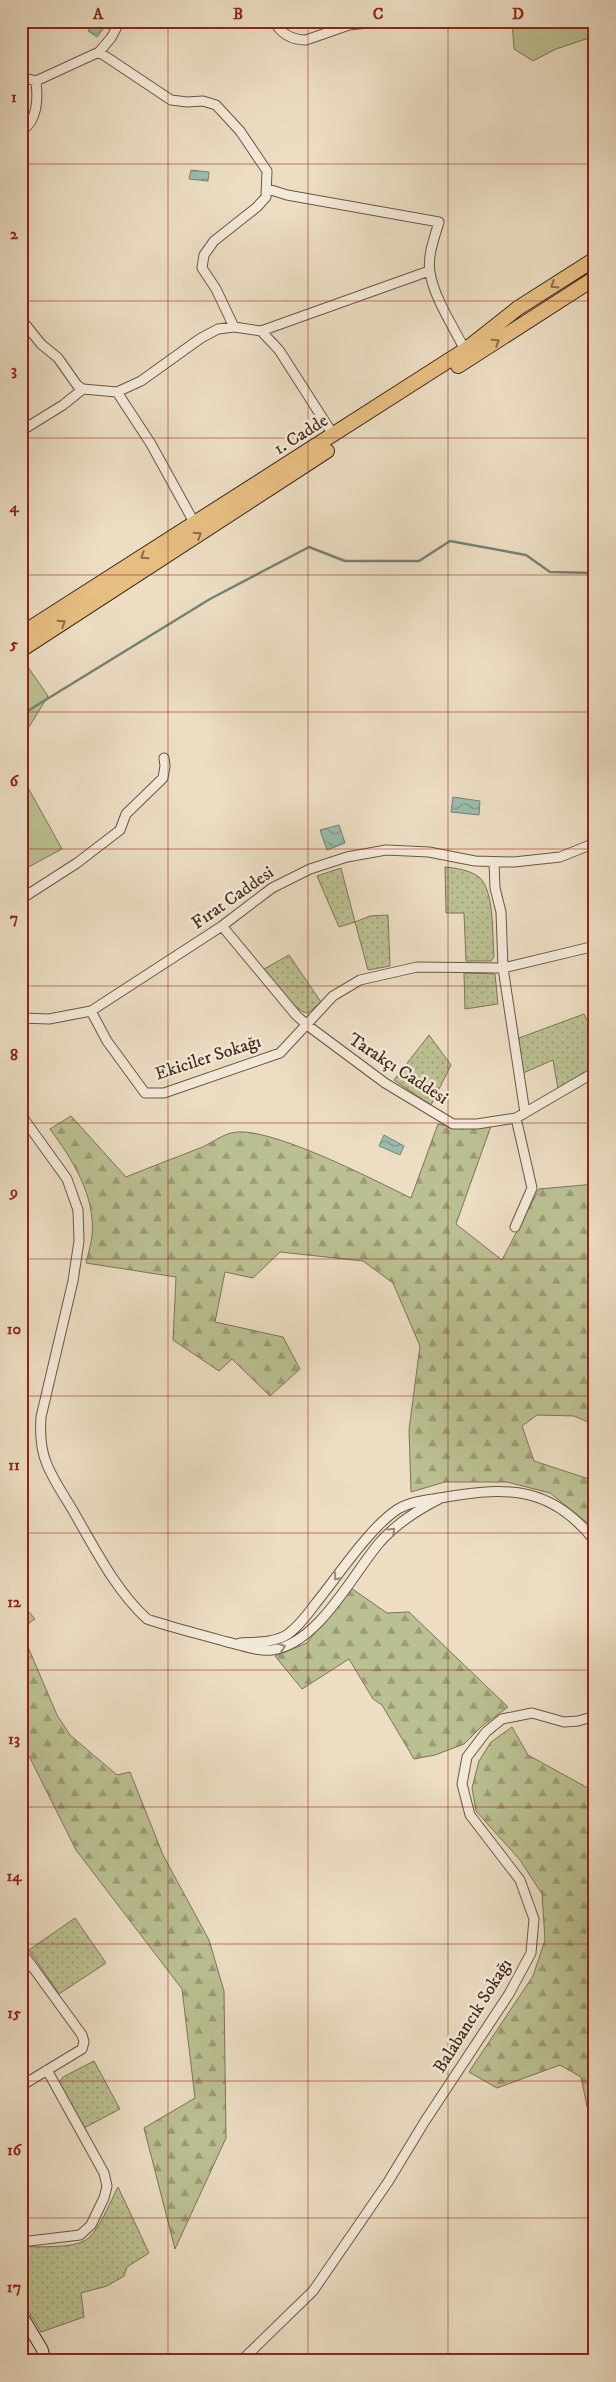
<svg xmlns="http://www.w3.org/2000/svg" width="616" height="2382" viewBox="0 0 616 2382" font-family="'IM FELL DW Pica',serif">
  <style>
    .green { fill: #bbc092; stroke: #7d7458 }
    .forest { fill: url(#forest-firs); stroke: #7d7458 }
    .garden { fill: url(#garden-dots); stroke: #7d7458 }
    .water { fill: url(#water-waves); stroke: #768274 }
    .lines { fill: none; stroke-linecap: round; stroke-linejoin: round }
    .stream { stroke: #768274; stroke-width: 2.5 }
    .street-casing { stroke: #6a5647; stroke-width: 11 }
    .secondary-casing { stroke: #3f291e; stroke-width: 13 }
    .primary-casing { stroke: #3f291e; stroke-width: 16 }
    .street { stroke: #f3e9d8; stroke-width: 9 }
    .secondary { stroke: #f3e9d8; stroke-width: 11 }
    .primary { stroke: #e6be82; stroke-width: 14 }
    .oneway { stroke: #8a6c4b }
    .oneway2 { stroke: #99897b }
    .grid { fill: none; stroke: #8f2418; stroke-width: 1; stroke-opacity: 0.55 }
    .labels { text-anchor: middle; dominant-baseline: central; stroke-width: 5; stroke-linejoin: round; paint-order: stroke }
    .street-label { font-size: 18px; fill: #3f291e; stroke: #f3e9d8 }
    .neatline { fill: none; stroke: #8f2418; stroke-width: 2 }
    .grid-label { font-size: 16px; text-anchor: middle; font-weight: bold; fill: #8f2418 }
  </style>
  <defs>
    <pattern id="forest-firs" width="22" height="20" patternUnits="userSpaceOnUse" patternTransform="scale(1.25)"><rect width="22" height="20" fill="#bbc092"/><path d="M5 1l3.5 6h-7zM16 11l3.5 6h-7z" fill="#999c77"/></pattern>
    <pattern id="garden-dots" width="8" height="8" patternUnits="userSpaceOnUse" patternTransform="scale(1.25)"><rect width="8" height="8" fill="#bbc092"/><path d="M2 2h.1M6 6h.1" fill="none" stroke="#999c77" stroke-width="1.8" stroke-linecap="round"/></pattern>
    <pattern id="water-waves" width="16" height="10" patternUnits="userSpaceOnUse" patternTransform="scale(1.25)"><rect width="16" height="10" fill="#9abdad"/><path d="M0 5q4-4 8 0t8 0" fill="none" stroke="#7f9a8c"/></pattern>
  </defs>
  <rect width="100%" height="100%" fill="#ecddc3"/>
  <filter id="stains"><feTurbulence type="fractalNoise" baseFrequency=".004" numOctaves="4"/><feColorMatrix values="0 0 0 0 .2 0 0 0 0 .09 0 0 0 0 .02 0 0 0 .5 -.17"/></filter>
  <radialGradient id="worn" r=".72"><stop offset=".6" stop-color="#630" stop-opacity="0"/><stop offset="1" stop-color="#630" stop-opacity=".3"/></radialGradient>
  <path class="green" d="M512,21H595V36L556,49L533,61L514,49Z
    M21,657L48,696L21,740Z
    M21,775L62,849L21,871Z"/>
  <path class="forest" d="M71,1116L126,1177C150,1167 175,1158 200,1148C210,1144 220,1136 231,1133C265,1123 376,1181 411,1198L438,1124L462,1129L491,1126L456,1224L502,1260L539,1189L595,1184V1413L588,1422L574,1416L537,1415L522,1426L534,1461L595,1481V1529L550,1493L507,1482H445L411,1492L409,1430L420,1346L393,1283L363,1261L280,1252L253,1278L225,1272L215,1322L283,1337L300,1369L270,1396L232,1359L219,1371L173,1340L176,1277L86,1263C88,1254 91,1245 92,1236C96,1196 72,1159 50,1129Z
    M351,1588L387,1613L409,1612L508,1707L482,1726L464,1744L435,1755L414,1759L382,1705L373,1699L349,1659L302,1689L275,1656L307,1643Z
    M21,1603L35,1619L29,1623L25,1640L57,1715L70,1735L117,1775L130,1772L163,1855L209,1940L224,1991L226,2138L175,2249L144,2128L195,2098L182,1989L76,1850L24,1746L21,1736Z
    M512,1727L528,1755L595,1792V2113L588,2111L581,2077L560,2065L497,2088L469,2072L533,1976L545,1940L542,1894L520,1860L476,1811L472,1788L479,1761L491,1742Z"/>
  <path class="garden" d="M445,867C455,868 470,870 479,877C495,891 492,937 494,957L491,961H466L464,913H446Z
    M341,868L355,922L370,916L388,915L390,966L368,970L355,922L339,927L317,876Z
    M289,955L321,1002L308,1013C296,1014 272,978 264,969Z
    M464,973L495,974L498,1004L465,1009Z
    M584,1014L595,1037V1067L558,1089L553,1060L521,1074L519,1038Z
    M429,1035L451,1065L431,1105L394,1080Z
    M75,1918L106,1963L59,1994L29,1950Z
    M94,2061L120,2109L82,2129L59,2083L63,2077Z
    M118,2187L149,2253L127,2267L124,2276L107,2286L81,2293L84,2317L41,2332L21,2299V2247C38,2246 72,2249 86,2240C98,2233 111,2200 118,2187Z"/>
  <path class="water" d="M96,21H109L97,37L88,31Z
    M191,170L209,172L208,181L189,179Z
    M453,797L480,801L479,815L451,812Z
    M339,825L345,843L327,850L320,830Z
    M384,1135L404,1146L400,1155L379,1146Z"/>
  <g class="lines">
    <path class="stream" d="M21,715L210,599L309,547L345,561H419L450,541L526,555L550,572L595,573"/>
    <g class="street-casing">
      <path id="street" d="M274,21C281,34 292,40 306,40L349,25L387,21
        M99,52L111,38L120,21
        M21,77L36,81L99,52L171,100L187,102L203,101L216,105L240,131L267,171L266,197L257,207L214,241L204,255L202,268L216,289L234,327
        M21,131C38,121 38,99 36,81
        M268,189L287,195L439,222C435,236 427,256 430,272C433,296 454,328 465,350
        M21,319L41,344L58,358L77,385L83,389L117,392L141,381L201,338L218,329L234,327L261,331L429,271
        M261,331L279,350L334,436
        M117,392L151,444L195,524
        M21,431L63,405L83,389
        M494,862L495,888L501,912L503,968L525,1113
        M21,899L77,863L120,830L126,814L163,778L165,766L164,758
        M222,926L296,1015L307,1025L385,1083L453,1124H477L516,1118L595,1072
        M91,1011L107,1041L145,1093H164L280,1053L333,996L360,980L417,967L503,968L595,946
        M21,1018L49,1019L91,1011L222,926L272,888L310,869L347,857L386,850L429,852L475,861L514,862L560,857L595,843
        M21,1115L67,1179L78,1210L79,1241L73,1281L41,1417C40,1432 40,1447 46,1462C52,1478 63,1494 72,1509C93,1545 115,1590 147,1619C173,1628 200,1634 227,1642C242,1645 257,1652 272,1650C318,1644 352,1575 380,1542C397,1523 419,1509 441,1498
        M515,1227L532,1188L516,1118
        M240,1643C255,1642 275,1643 288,1634C299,1626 308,1614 316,1603C338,1576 370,1527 398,1509C413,1500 430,1500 446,1497C509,1486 552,1487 595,1541
        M21,1951L82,2035L84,2042L82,2049L21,2086
        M21,2242L80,2235L91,2225L104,2198L107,2186L104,2173L47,2070
        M241,2361L313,2291L388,2182L425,2121L509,1994L531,1953L534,1919L520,1880L470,1815L462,1784L467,1757L486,1732L502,1719L532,1713L564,1722L578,1721L595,1716
        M594,2361L595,2359"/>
    </g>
    <g class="secondary-casing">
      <path id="secondary" d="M21,2314L42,2349L45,2361"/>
    </g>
    <g class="primary-casing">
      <path id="primary" d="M458,366L595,278
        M21,634L465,350L518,308L595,259
        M21,650L327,451"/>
    </g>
    <use href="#street" class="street"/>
    <use href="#secondary" class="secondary"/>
    <use href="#primary" class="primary"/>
  </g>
  <defs><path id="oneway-chevron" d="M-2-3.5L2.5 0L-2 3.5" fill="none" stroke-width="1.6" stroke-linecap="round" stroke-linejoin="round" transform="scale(1.25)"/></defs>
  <g class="oneway">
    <use href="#oneway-chevron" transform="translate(554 285) rotate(148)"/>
    <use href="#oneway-chevron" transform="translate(496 342) rotate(-33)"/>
    <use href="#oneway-chevron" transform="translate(198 535) rotate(-33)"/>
    <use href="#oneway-chevron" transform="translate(144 556) rotate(147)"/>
    <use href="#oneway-chevron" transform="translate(62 623) rotate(-33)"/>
  </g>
  <g class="oneway2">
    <use href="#oneway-chevron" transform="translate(392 1531) rotate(-43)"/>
    <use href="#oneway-chevron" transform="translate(337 1577) rotate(128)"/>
    <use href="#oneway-chevron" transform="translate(282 1647) rotate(-20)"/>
  </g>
  <path class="grid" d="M168,21V2361M308,21V2361M448,21V2361M21,164H595M21,301H595M21,438H595M21,575H595M21,712H595M21,849H595M21,986H595M21,1123H595M21,1259H595M21,1396H595M21,1533H595M21,1670H595M21,1807H595M21,1944H595M21,2081H595M21,2218H595"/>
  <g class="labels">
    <g class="street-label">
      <text transform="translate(301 435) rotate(-32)">1. Cadde</text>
      <text transform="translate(233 898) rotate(-35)">Fırat Caddesi</text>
      <text transform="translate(208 1058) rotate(-18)">Ekiciler Sokağı</text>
      <text transform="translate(398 1069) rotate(33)">Tarakçı Caddesi</text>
      <text transform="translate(473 2016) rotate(-58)">Balabancık Sokağı</text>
    </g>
  </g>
  <rect width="616" height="2382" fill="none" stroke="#ecddc3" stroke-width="55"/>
  <rect x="28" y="28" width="560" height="2326" class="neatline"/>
  <g class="grid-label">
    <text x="98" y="19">A</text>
    <text x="238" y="19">B</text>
    <text x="378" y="19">C</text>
    <text x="518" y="19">D</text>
    <text x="14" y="102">1</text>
    <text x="14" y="239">2</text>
    <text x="14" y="375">3</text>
    <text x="14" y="512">4</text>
    <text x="14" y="649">5</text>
    <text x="14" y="786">6</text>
    <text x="14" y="923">7</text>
    <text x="14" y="1060">8</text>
    <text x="14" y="1197">9</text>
    <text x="14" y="1334">10</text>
    <text x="14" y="1470">11</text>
    <text x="14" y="1607">12</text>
    <text x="14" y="1744">13</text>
    <text x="14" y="1881">14</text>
    <text x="14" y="2018">15</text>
    <text x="14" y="2155">16</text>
    <text x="14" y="2292">17</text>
  </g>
  <rect width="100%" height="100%" filter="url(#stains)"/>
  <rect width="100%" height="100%" fill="url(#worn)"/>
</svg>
